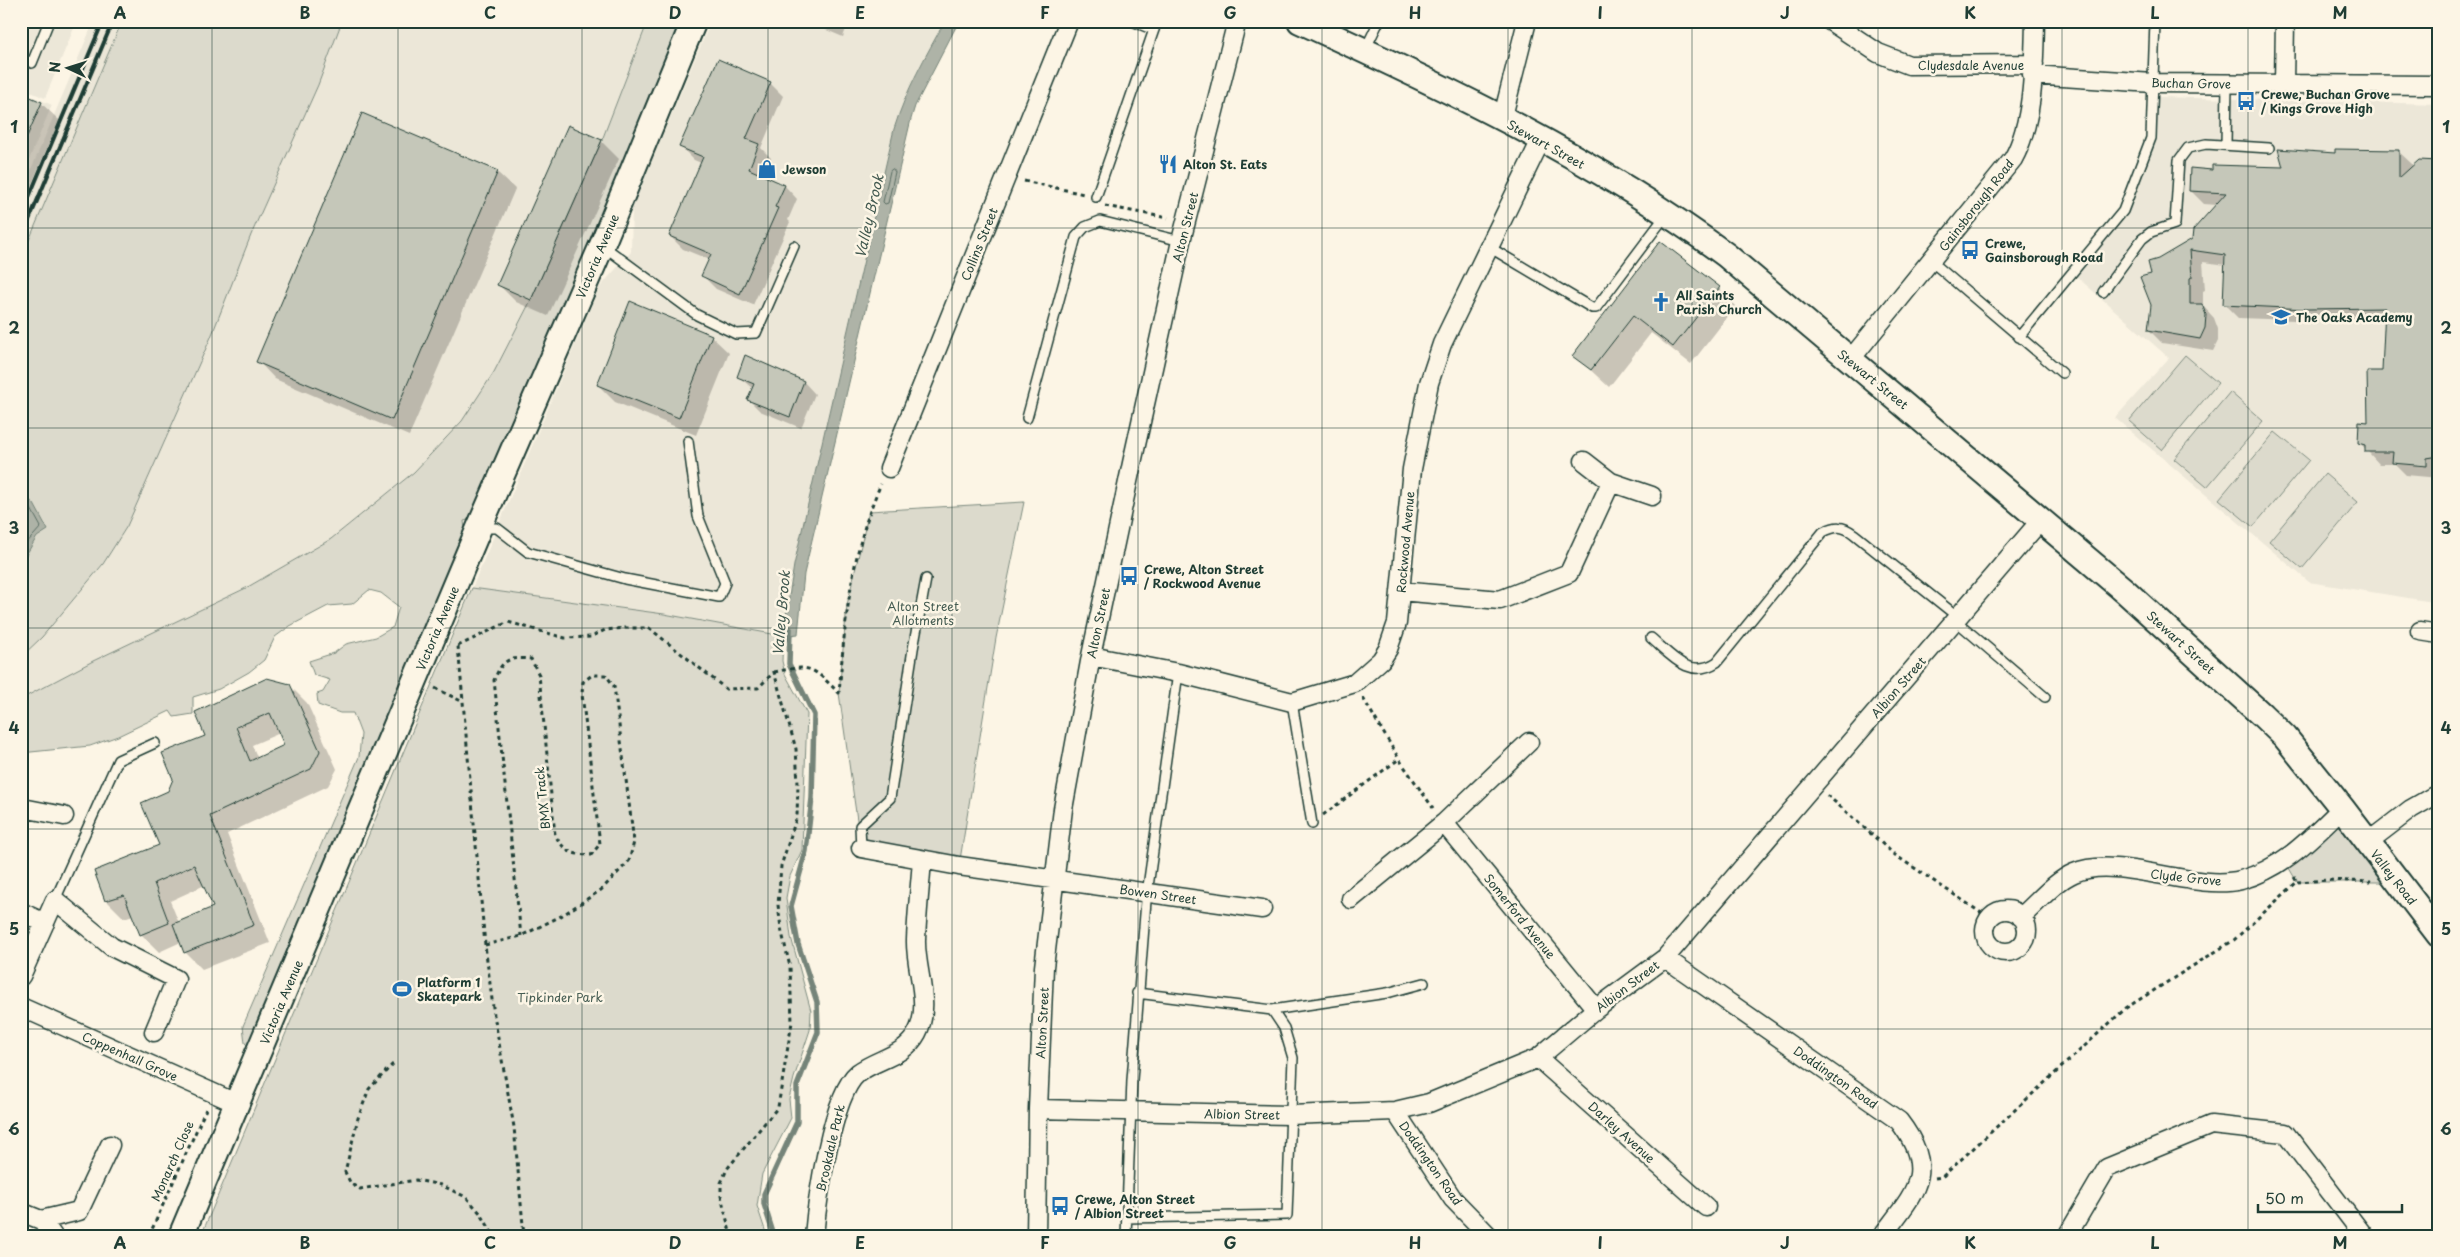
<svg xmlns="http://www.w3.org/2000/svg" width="2460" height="1257" viewBox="0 0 2460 1257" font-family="'Playpen Sans',sans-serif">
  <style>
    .built { fill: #ece7d8 }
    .green { fill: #dcdacc; stroke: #7e8c80 }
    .water { fill: #aeb3a7; stroke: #758479 }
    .shadow { fill: #0003; fill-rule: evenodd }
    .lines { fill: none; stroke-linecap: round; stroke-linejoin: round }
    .shore { stroke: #586c62; stroke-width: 1 }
    .stream { stroke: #758479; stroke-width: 5.5 }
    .building { fill: #c5c7b9; stroke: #1f3d34; fill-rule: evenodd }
    .lane-casing { stroke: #1f3d34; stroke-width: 12 }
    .street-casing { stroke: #1f3d34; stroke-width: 21 }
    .secondary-casing { stroke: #1f3d34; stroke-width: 28 }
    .path { stroke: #1f3d34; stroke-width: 3; stroke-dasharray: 4 4; stroke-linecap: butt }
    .lane { stroke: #fcf5e5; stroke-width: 9 }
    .street { stroke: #fcf5e5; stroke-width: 18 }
    .secondary { stroke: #fcf5e5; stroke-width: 24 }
    .rail { stroke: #1f3d34; stroke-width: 4 }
    .grid { fill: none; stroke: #1f3d34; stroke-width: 1; stroke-opacity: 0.55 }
    .labels { text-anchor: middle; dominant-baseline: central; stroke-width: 5; stroke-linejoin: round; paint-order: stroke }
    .street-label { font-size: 12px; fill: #1f3d34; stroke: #fcf5e5 }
    .poi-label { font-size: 12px; font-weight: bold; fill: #1f3d34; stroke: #fcf5e5; text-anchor: start }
    .park-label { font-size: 12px; fill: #455c52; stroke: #fcf5e5 }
    .water-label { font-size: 14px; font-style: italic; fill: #435a51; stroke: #fcf5e5 }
    .neatline { fill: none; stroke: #1f3d34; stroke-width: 2 }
    .grid-label { font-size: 16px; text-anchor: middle; font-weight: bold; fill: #1f3d34 }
  </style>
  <rect width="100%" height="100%" fill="#fcf5e5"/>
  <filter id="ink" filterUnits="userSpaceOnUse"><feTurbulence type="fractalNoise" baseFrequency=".02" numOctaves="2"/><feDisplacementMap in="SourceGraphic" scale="10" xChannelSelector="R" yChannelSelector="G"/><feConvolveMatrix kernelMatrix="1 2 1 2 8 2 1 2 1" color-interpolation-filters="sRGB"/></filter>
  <g filter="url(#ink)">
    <path class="built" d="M21,21H77L45,98L21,88Z
      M94,21H122L21,259V193Z
      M342,21H648L602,140L531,300L494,372L462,421L414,472L331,539L246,588L93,661L21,699V657L42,637L103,564L127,526L211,337L251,235L318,85Z
      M711,21H945L917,71L903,103L894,129L794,565L783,636L664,614L472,588L599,288L631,252L632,208Z
      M21,92L52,105L21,179Z
      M2157,97L2439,104V603L2309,582L2115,418L2169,358L2076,276L2128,213L2155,140Z"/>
    <path class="green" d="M122,21H342L318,85L251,235L211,337L127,526L103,564L42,637L21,657V259Z
      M648,21H685L472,519L464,521L466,539L252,1050L245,1043L243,1026L359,757L361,734L353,713H340L318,705L317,694L323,692L330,680L314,675L309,661L334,653L346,644L376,637L393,627L399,607L381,593L369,590L352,604L328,606L290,626L275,637L264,660L249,672L219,689L193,697V714L174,717L170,711L118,736L90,746L21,753V699L93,661L246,588L331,539L414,472L462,421L494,372L531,300L602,140Z
      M2185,355L2218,383L2162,450L2129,421Z
      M2230,392L2263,421L2207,487L2174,459Z
      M2275,432L2309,460L2253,527L2219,499Z
      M2325,474L2358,502L2302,569L2269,541Z
      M1024,502L996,638L959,866L861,848L839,693L847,605L869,511Z
      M472,588L664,614L783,636L782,661L785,674L807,714L802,850L790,876L786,898L791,937L811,1011L810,1030L794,1078L789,1099L791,1118L762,1174L757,1206L767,1236H201Z
      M2337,813L2388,882H2297L2285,861Z"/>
    <path class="water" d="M945,21H959L915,106L911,119L804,574L798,634L783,636L794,565L894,129C906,90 925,57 945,21Z
      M21,492L34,504L48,530L37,537L21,563Z"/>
    <path class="shadow" d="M805,21H849L843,37Z
      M770,83L783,96L761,148L771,158L763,177L785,186L797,199L788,220L790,222L753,305L716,289L703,276L710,260L683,249L670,236L701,163L694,160L681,147Z
      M21,95L41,103L59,120L21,209Z
      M601,141L619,159L548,316L516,302L499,285Z
      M2398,151L2412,164V169L2439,162V478L2406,475L2395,464H2379L2360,443L2369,423L2383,372L2386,320L2320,321L2238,318L2225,305L2226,265L2203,262L2205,290L2203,291V306L2214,318L2218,329V341L2213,351L2162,343L2149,330L2152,305L2153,275L2159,260L2194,240L2217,205L2204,204L2191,191L2213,171L2284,168L2336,154Z
      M497,172L515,189L409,436L275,379L258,361Z
      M1661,243L1719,288L1736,306L1691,364L1651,333L1609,387L1574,355Z
      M711,336L729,353L696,435L615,402L598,385Z
      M746,357L804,382L815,394L801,428L760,411L749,400L753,389L738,376Z
      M289,685L307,703L337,769L328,786L227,834L270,943L202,969L185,952L181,942L159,952L141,934L133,915L124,918L106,900L161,846L169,792L206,737ZM280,733L285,746L258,759L252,745ZM205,885L215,908L179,923L170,901Z"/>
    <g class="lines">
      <path class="shore" d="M893,169L895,172L888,203L885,204L883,202L890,171Z
        M21,499L30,507L41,527L24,546L21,552"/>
      <path class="stream" d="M774,1236L764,1204V1194L797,1122V1086L818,1032L817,1002L798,944L791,906L806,851L812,798L814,715L789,664L790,629"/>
    </g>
    <path class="building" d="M718,59L771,82L746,139L759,144L749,169L785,185L775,207L778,208L740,294L701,276L711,254L669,236L703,157L679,147Z
      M21,93L42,102L21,150Z
      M362,113L498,171L392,420L256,362Z
      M568,125L602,140L531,300L497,285Z
      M2278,149L2335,153V149L2399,150V178L2419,160L2439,161V456L2427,458V466L2392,463L2393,452H2365V445L2358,443L2359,421L2368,422L2367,371H2382L2385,308L2307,309L2223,305L2225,255L2190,250L2192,277L2190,278V304H2202L2206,315L2205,328L2200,339L2148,330L2151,305L2140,277L2151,274L2148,262L2158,259L2192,239L2193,230L2226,193L2189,191L2190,168L2212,170V165L2283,167Z
      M1660,241L1720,287L1673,347L1633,316L1591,370L1572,356Z
      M630,301L712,335L679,418L597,385Z
      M745,355L804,381L790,417L747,400L754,384L737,377Z
      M267,678L290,684L320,751L311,769L210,816L254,925L184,953L173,924L213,907L194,865L154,883L169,923L140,935L124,895L105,901L94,871L159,845L141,803L168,791L173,779L162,753L205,736L195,712ZM270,713L284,745L250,761L236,727Z"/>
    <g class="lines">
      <g class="lane-casing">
        <path id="lane" d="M1132,21L1154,30
          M1365,50L1379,21
          M21,58L32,63L49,21
          M2226,145L2227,84
          M1096,197L1157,21
          M602,245L697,315L736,334L756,333L794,246
          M1489,247L1592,308H1596L1666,215
          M1931,261L2062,373
          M2103,292L2142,239L2151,232L2175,224L2179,160L2188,148L2206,144L2269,148
          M2019,337L2123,211L2151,138L2155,21
          M1027,418L1076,237L1085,227L1100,221L1181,241
          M481,528H497L528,552L625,579L719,597L725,583L698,516L688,441
          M1955,620L2045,697
          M1651,638C1671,655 1689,680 1717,662L1823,532C1836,526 1842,525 1854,534L1958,617
          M1292,702L1312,824
          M861,848L860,826L890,798L913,649L926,579
          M55,900L118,760L155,743
          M1272,1010L1387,993L1424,983
          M1126,1218L1287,1215L1293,1058L1284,1028L1272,1010L1137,993
          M1126,1236L1132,1080L1146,901L1178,673"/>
      </g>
      <g class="street-casing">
        <path id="street" d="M1830,21L1878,53L1909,65L2034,64
          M2032,75L2153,83L2439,85
          M2284,84L2285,21
          M1502,120L1527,21
          M1850,360L2013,159C2034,122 2034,64 2035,21
          M1584,461L1611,482L1652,496
          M889,468L1069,21
          M1400,591L1500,600L1569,573L1611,482
          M2420,631L2439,634
          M1091,656L1178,673L1292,702L1355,683L1381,660L1388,649L1397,623L1412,469L1429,383L1442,344L1541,140
          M21,814L28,809L64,816
          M1444,823L1596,1009
          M2368,842L2411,809L2439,793
          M861,848L959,866L1262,909
          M1351,899L1444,823L1529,742
          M1985 931a21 21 0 1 1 42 0a21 21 0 1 1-42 0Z
          M21,912L45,923
          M2021,917C2037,903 2055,881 2074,873C2119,854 2193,892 2241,880C2284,868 2311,838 2342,808
          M1665,958L1899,1121C1938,1172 1915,1192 1882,1236
          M21,976L55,900L112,947L176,979L154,1032
          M21,1007L238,1104
          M1538,1058L1706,1207
          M1038,1109L1290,1115L1395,1111L1429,1103L1538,1058L1596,1009L1665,958L2041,520
          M1395,1111L1453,1199L1489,1236
          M21,1212L41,1220L79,1211L110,1145
          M41,1220L53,1236
          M814,1236C817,1201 832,1094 858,1073C878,1058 904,1057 917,1033C932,1005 915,970 916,940C917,913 920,887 922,860
          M1036,1236L1038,1109L1044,967L1063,809L1091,656L1132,463L1181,241L1237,21
          M2067,1236L2107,1168L2211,1125L2285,1133L2364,1236"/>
      </g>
      <g class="secondary-casing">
        <path id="secondary" d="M1300,21C1447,88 1596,159 1726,255L2125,591L2262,715L2285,737L2342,808L2439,935
          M181,1236L479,528L602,245L694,21"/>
      </g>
      <path class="path" d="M1024,181L1084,194
        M1105,206L1168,218
        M458,646L508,622L565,638L591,637L605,630L625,628H649L726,689L758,688L774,672L796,749L798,784L797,816L781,866L778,905L781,928L790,967L792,1022L778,1107L727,1169L721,1183V1196L731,1236
        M458,646L485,945L494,1015L514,1127L524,1236
        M774,672C812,664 812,667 839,693C845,622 851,549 881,484
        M435,688L463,702
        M1363,698L1399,759L1433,808
        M1827,795L1895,855L1989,918
        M1323,815L1399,759
        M2297,882L2328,880L2371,882
        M485,945L521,936L561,916L601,890L629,861L634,842L614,686L606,675H592L583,682L582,694L600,844L591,855C570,854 566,853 555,835L539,675L531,659C508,657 503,659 494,680L521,936
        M393,1064L369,1089L358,1118L345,1172L351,1184L360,1189L416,1180L441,1185L466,1197L481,1214L494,1236
        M1935,1178L1942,1177L2126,1008L2234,940L2297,882L2293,875
        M149,1236L206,1109"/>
      <use href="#lane" class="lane"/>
      <use href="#street" class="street"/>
      <use href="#secondary" class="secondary"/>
      <path class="rail" d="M21,216L103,21
        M21,239L113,21"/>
    </g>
  </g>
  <path class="grid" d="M212,21V1236M398,21V1236M582,21V1236M768,21V1236M952,21V1236M1138,21V1236M1322,21V1236M1508,21V1236M1692,21V1236M1878,21V1236M2062,21V1236M2248,21V1236M21,228H2439M21,428H2439M21,628H2439M21,829H2439M21,1029H2439"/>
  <defs>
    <g id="bus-bare" transform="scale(1.5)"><path d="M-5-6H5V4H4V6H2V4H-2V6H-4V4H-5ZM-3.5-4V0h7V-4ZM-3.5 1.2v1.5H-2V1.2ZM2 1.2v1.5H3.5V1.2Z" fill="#1f6fb2" stroke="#fcf5e5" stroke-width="2.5" paint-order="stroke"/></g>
    <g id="restaurant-bare" transform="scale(1.5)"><path d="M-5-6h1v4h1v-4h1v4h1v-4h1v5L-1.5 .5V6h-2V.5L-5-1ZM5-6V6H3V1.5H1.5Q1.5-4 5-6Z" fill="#1f6fb2" stroke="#fcf5e5" stroke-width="2.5" paint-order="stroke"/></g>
    <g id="shop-bare" transform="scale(1.5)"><path d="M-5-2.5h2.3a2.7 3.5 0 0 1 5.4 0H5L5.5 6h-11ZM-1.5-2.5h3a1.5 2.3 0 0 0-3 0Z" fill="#1f6fb2" stroke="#fcf5e5" stroke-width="2.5" paint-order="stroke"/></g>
    <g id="church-bare" transform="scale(1.5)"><path d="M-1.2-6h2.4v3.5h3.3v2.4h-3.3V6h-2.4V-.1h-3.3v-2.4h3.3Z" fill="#1f6fb2" stroke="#fcf5e5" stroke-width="2.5" paint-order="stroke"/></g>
    <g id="school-bare" transform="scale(1.5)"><path d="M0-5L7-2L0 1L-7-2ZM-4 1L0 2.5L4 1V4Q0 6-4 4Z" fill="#1f6fb2" stroke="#fcf5e5" stroke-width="2.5" paint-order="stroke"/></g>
    <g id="stadium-bare" transform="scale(1.5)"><path d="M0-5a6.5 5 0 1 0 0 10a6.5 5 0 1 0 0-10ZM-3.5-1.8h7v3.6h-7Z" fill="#1f6fb2" stroke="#fcf5e5" stroke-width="2.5" paint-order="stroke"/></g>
  </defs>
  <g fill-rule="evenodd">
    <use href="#bus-bare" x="2246" y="101"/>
    <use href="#restaurant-bare" x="1168" y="164"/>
    <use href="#shop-bare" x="767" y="169"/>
    <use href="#bus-bare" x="1970" y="250"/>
    <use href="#church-bare" x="1661" y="302"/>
    <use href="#school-bare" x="2281" y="317"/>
    <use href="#bus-bare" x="1129" y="576"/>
    <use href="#stadium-bare" x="402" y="989"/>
    <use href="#bus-bare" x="1060" y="1206"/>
  </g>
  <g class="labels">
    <g class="street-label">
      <text x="1971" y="65">Clydesdale Avenue</text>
      <text transform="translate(2191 83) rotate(1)">Buchan Grove</text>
      <text transform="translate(1546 144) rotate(29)">Stewart Street</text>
      <text transform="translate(1976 205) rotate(-52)">Gainsborough Road</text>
      <text transform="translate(1185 227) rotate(-76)">Alton Street</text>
      <text transform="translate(979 244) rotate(-68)">Collins Street</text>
      <text transform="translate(597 256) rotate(-67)">Victoria Avenue</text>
      <text transform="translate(1873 379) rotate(39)">Stewart Street</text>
      <text transform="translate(1405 542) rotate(-85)">Rockwood Avenue</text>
      <text transform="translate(1098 623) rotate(-78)">Alton Street</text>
      <text transform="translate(437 628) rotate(-67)">Victoria Avenue</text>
      <text transform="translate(2181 642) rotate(42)">Stewart Street</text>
      <text transform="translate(1898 687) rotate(-49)">Albion Street</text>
      <text transform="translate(542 798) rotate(-96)">BMX Track</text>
      <text transform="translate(2186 877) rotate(6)">Clyde Grove</text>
      <text transform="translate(2394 877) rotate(52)">Valley Road</text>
      <text transform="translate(1158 894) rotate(8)">Bowen Street</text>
      <text transform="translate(1520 916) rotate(51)">Somerford Avenue</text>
      <text transform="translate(1627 986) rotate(-37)">Albion Street</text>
      <text transform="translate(281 1002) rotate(-67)">Victoria Avenue</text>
      <text transform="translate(1042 1023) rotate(-87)">Alton Street</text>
      <text transform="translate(130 1056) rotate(24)">Coppenhall Grove</text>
      <text transform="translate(1836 1077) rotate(35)">Doddington Road</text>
      <text transform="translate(1242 1114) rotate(1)">Albion Street</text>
      <text transform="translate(1622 1132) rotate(42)">Darley Avenue</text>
      <text transform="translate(830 1148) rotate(-77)">Brookdale Park</text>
      <text transform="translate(172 1161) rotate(-66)">Monarch Close</text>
      <text transform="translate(1431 1163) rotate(55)">Doddington Road</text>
    </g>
    <g class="poi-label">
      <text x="2261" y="94">Crewe, Buchan Grove<tspan x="2261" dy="14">/ Kings Grove High</tspan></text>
      <text x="1183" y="164">Alton St. Eats</text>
      <text x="782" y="169">Jewson</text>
      <text x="1985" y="243">Crewe,<tspan x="1985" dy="14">Gainsborough Road</tspan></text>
      <text x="1676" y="295">All Saints<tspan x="1676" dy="14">Parish Church</tspan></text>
      <text x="2296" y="317">The Oaks Academy</text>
      <text x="1144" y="569">Crewe, Alton Street<tspan x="1144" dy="14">/ Rockwood Avenue</tspan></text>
      <text x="417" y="982">Platform 1<tspan x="417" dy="14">Skatepark</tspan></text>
      <text x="1075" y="1199">Crewe, Alton Street<tspan x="1075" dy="14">/ Albion Street</tspan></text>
    </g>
    <g class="park-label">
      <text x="923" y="606">Alton Street<tspan x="923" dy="14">Allotments</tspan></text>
      <text x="560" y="997">Tipkinder Park</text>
    </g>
    <g class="water-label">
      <text transform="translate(869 216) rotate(-77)">Valley Brook</text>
      <text transform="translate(781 613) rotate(-85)">Valley Brook</text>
    </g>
  </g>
  <rect width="2460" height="1257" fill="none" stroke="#fcf5e5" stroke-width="55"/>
  <g transform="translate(68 68) rotate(274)" stroke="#fcf5e5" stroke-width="4" paint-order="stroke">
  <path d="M0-4L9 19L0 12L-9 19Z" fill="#1f3d34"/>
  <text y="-8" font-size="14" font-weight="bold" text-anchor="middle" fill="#1f3d34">N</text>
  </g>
  <path d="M2258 1204v8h144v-8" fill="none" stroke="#1f3d34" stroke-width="2.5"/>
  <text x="2265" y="1204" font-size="15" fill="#1f3d34" stroke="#fcf5e5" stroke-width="4" paint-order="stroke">50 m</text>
  <rect x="28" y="28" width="2404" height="1202" class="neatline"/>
  <g class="grid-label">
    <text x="120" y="19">A</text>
    <text x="305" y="19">B</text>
    <text x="490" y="19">C</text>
    <text x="675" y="19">D</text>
    <text x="860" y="19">E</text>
    <text x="1045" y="19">F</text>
    <text x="1230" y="19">G</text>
    <text x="1415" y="19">H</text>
    <text x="1600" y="19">I</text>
    <text x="1785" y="19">J</text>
    <text x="1970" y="19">K</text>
    <text x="2155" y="19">L</text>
    <text x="2340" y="19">M</text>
    <text x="14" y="133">1</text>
    <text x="2446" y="133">1</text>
    <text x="14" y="334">2</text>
    <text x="2446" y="334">2</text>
    <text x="14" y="534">3</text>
    <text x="2446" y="534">3</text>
    <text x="14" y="734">4</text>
    <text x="2446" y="734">4</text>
    <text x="14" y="935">5</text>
    <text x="2446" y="935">5</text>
    <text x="14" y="1135">6</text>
    <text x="2446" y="1135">6</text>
    <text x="120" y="1249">A</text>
    <text x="305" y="1249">B</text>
    <text x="490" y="1249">C</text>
    <text x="675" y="1249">D</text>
    <text x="860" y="1249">E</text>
    <text x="1045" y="1249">F</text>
    <text x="1230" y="1249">G</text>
    <text x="1415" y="1249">H</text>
    <text x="1600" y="1249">I</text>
    <text x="1785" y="1249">J</text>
    <text x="1970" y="1249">K</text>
    <text x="2155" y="1249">L</text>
    <text x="2340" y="1249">M</text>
  </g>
</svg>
